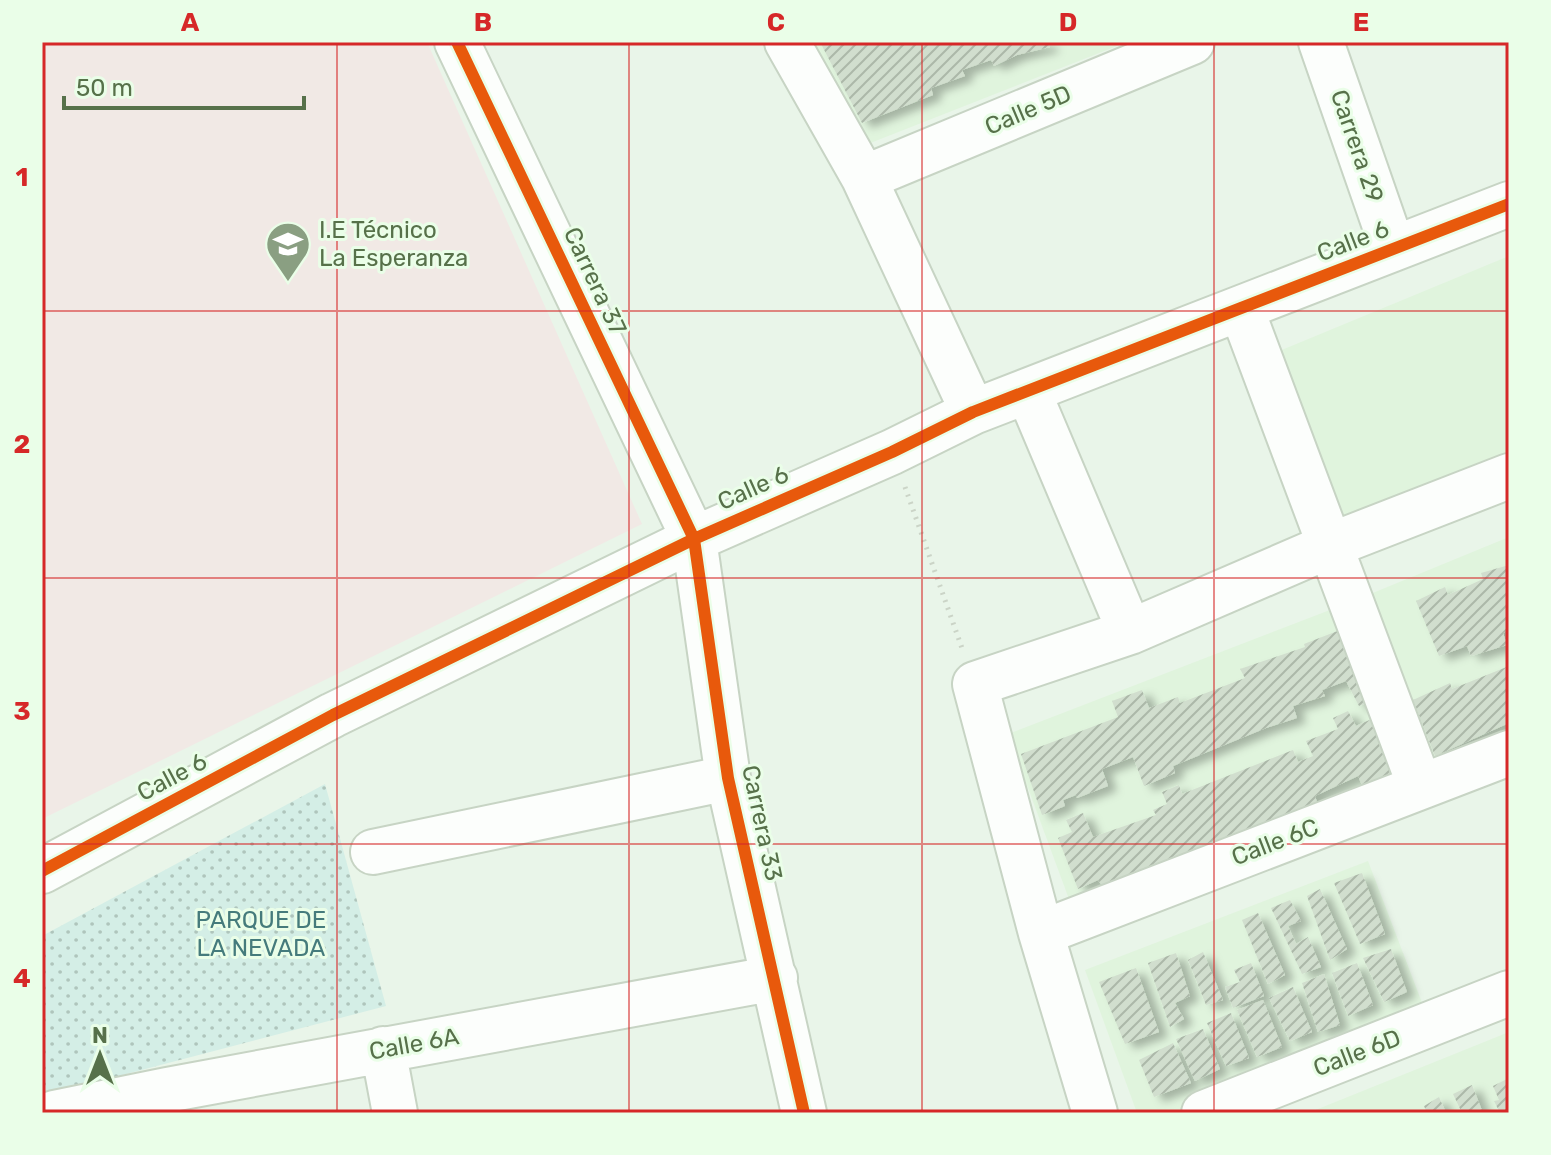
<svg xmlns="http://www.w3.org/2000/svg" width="1551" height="1155" viewBox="0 0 1551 1155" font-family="Rubik,sans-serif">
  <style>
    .residential { fill: #e0f4dd }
    .education { fill: #f1e9e5 }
    .park { fill: url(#park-dots) }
    .building { fill: url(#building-hatch); filter: url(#shadow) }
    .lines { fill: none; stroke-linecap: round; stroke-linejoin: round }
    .minor-casing { stroke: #c7d4c4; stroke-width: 48 }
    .path { stroke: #cbd4c7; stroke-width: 5; stroke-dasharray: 2 6; stroke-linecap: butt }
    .minor { stroke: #fcfefc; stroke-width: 44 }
    .cycleway-casing { stroke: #eafee8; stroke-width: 17 }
    .cycleway { stroke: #e8590c; stroke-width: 12 }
    .grid { fill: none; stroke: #d62828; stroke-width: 2; stroke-opacity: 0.55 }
    .labels { text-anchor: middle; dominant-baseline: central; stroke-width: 6; stroke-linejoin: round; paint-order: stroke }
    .street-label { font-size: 24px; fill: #57714a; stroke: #eafee8 }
    .poi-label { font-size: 24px; fill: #57714a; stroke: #eafee8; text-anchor: start }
    .park-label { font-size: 24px; fill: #457b7c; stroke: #eafee8 }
    .neatline { fill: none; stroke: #d62828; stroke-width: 3 }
    .grid-label { font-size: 26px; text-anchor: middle; font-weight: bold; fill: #d62828 }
  </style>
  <defs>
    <pattern id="park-dots" width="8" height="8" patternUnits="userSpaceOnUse" patternTransform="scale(2)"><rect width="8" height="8" fill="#d4eee6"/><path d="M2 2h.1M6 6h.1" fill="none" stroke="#afc5bc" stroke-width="1.8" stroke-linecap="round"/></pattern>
    <pattern id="building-hatch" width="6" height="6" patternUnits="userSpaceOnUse" patternTransform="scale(2)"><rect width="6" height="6" fill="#d1dece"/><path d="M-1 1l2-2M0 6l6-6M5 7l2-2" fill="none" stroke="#acb8a9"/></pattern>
    <filter id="shadow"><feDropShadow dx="9" dy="5" stdDeviation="4" flood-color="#0004"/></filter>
  </defs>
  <rect width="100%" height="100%" fill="#e9f5e9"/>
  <path class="residential" d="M774,42H1127L850,151Z
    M1509,256V491L1348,555L1272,354Z
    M1509,537V750L1433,778L1363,597Z
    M1343,605L1417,782L1076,918L1008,734Z
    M1368,861L1429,1021L1196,1113H1137L1085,970Z
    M1509,1032V1113H1308Z"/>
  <path class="education" d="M42,42H427L642,524L42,819Z"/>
  <path class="park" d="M325,784L386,1006L42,1096V936Z"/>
  <path class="building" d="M820,42H1048L1050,47L1017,55L994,66L991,60L962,70L965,76L931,88L933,95L862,123Z
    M1509,565V630L1503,633L1507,645L1471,656L1467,646L1439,656L1416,601L1445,587L1448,595L1483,579L1481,573Z
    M1340,630L1371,702L1359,706L1346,681L1322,690L1325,696L1293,706L1297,718L1266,728L1173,766L1175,773L1144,786L1133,757L1102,769L1108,786L1077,798L1076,795L1063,800L1065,806L1042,815L1021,754L1118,717L1112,701L1142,690L1149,708L1178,697L1180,703L1245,678L1240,669L1305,647L1304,644Z
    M1509,666V723L1435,756L1413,700L1450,683L1452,689Z
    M1348,711L1356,726L1376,717L1402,778L1366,794L1358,776L1315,796L1317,802L1301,810L1196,856L1193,850L1174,857L1180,871L1103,887L1098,880L1078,889L1058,838L1072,832L1066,820L1083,813L1093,837L1156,815L1153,810L1167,804L1162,792L1179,785L1182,794L1293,750L1298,762L1313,756L1306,741L1338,729L1333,718Z
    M1362,873L1385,934L1360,944L1334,883Z
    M1320,889L1347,949L1330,960L1307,896Z
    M1290,900L1301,921L1288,926L1296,944L1308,937L1321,967L1302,974L1271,908Z
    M1258,913L1285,975L1268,984L1242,920Z
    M1391,949L1407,992L1384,1002L1363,958Z
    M1203,952L1223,1000L1206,1005L1188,960Z
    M1176,953L1190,996L1175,1003L1184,1019L1170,1027L1148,963Z
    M1251,963L1264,996L1233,1008L1225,987L1240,982L1234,970Z
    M1357,963L1373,1005L1348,1016L1332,973Z
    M1136,968L1159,1032L1125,1044L1099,982Z
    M1324,974L1340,1025L1318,1032L1302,983Z
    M1293,987L1312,1032L1290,1041L1269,998Z
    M1263,1000L1282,1047L1257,1057L1237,1010Z
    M1231,1013L1249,1058L1226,1066L1207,1023Z
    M1203,1029L1220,1069L1195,1081L1176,1039Z
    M1173,1043L1191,1083L1154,1097L1139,1060Z
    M1509,1078V1113H1500L1494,1101L1499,1100L1493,1086Z
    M1472,1085L1483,1113H1462L1453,1094Z
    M1439,1097L1446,1113H1427L1424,1106Z"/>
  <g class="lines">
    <g class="minor-casing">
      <path id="minor" d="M457,42L694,539L728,778L804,1113
        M787,42L864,178L973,412
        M1321,42L1393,249
        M864,178L1192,42
        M1241,308L1420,786
        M1028,391L1130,632
        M373,852L728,778
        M42,871L333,715L694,539L892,452L973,412L1509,204
        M1041,933L1509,753
        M383,1049L395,1113
        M54,1113L167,1090L775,978
        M1095,1113L1041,933L975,684L1130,632L1329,546L1509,476
        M1204,1113L1509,993"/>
    </g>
    <path class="path" d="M905,487L963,651"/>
    <use href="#minor" class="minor"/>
    <g class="cycleway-casing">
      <path id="cycleway" d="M457,42L694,539L728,778L804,1113
        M42,871L333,715L694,539L892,452L973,412L1509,204"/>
    </g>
    <use href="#cycleway" class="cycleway"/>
  </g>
  <path class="grid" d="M337,42V1113M629,42V1113M922,42V1113M1214,42V1113M42,311H1509M42,578H1509M42,844H1509"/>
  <defs>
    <g id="school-pin" transform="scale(2.3)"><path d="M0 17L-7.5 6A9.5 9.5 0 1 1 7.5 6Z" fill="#8a9f82" stroke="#eafee8"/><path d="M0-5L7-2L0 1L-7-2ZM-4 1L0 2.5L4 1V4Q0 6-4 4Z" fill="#fff"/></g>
  </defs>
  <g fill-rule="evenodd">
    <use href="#school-pin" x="288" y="244"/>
  </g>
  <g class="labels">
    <g class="street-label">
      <text transform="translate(1028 110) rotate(-23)">Calle 5D</text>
      <text transform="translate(1357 146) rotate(71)">Carrera 29</text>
      <text transform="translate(1353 241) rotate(-21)">Calle 6</text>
      <text transform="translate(595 281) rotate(65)">Carrera 37</text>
      <text transform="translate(753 488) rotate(-24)">Calle 6</text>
      <text transform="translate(172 777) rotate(-28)">Calle 6</text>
      <text transform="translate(762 823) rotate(78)">Carrera 33</text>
      <text transform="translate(1275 842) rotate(-21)">Calle 6C</text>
      <text transform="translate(414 1044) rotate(-10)">Calle 6A</text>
      <text transform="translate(1357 1053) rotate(-21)">Calle 6D</text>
    </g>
    <g class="poi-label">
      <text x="319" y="230">I.E Técnico<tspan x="319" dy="28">La Esperanza</tspan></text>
    </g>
    <g class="park-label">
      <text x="261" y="920">PARQUE DE<tspan x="261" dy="28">LA NEVADA</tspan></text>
    </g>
  </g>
  <rect width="1551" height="1155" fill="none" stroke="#eafee8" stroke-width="88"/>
  <g transform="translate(100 1055)" stroke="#eafee8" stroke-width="6" paint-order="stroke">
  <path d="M0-6L14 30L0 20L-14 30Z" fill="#57714a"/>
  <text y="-12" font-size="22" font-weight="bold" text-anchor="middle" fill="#57714a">N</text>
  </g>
  <path d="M64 96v12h240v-12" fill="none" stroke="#57714a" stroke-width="4"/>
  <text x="76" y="96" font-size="24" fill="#57714a" stroke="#eafee8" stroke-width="6" paint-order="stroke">50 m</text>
  <rect x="44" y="44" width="1463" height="1067" class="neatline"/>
  <g class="grid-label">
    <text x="190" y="31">A</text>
    <text x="483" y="31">B</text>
    <text x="776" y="31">C</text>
    <text x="1068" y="31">D</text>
    <text x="1361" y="31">E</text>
    <text x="22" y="186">1</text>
    <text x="22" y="453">2</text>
    <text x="22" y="720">3</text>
    <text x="22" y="987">4</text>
  </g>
</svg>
